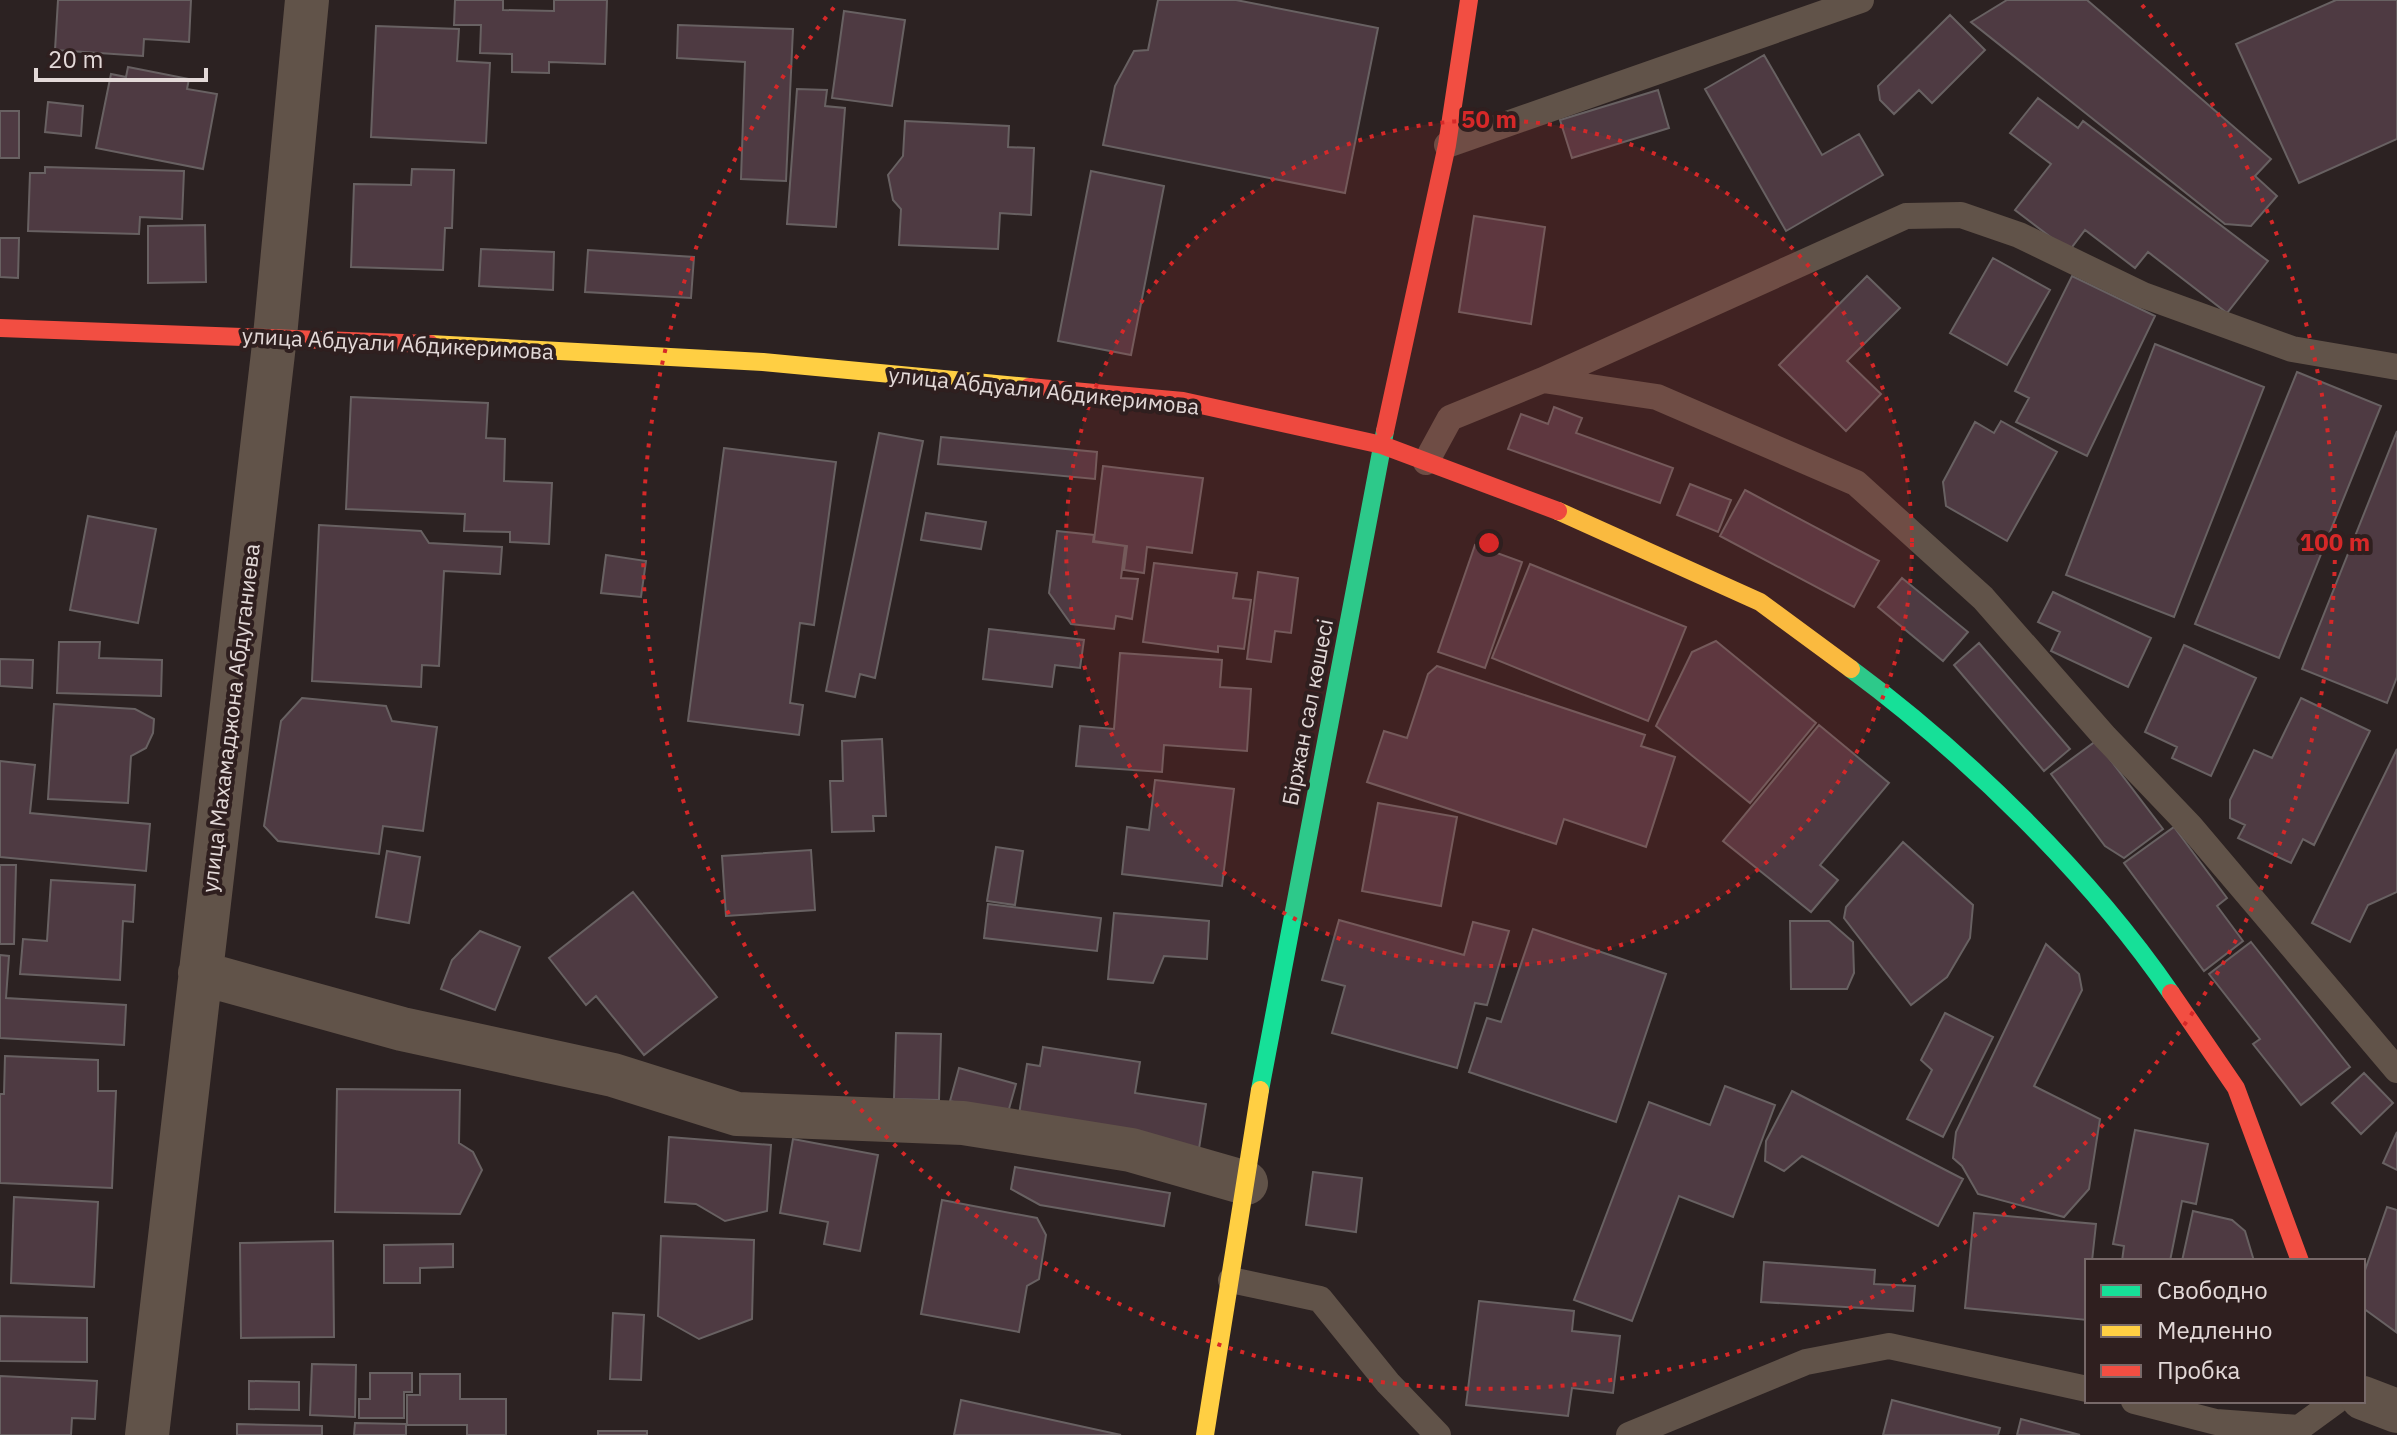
<svg xmlns="http://www.w3.org/2000/svg" width="2397" height="1435" viewBox="0 0 2397 1435" font-family="'IBM Plex Sans',sans-serif">
  <style>
    .building { fill: #4e3a42; stroke: #686162; stroke-width: 2 }
    .lines { fill: none; stroke-linecap: round; stroke-linejoin: round }
    .lane { stroke: #615349; stroke-width: 26 }
    .street { stroke: #615349; stroke-width: 44 }
    .fast { stroke: #16e098; stroke-width: 18 }
    .slow { stroke: #ffcf43; stroke-width: 18 }
    .jam { stroke: #f24e42; stroke-width: 18 }
    .ring { fill: none; stroke: #d62828; stroke-width: 4; stroke-dasharray: 4 8 }
    .labels { text-anchor: middle; dominant-baseline: central; stroke-width: 8; stroke-linejoin: round; paint-order: stroke }
    .street-label { font-size: 22px; fill: #e3d9d8; stroke: #2f1f1f }
    .centre { fill: #d62828; stroke: #2f1f1f; stroke-width: 4 }
    .ring-label { font-size: 24px; text-anchor: middle; font-weight: bold; fill: #d62828; stroke: #2f1f1f; stroke-width: 8; stroke-linejoin: round; paint-order: stroke }
  </style>
  <rect width="100%" height="100%" fill="#2c2222"/>
  <path class="building" d="M58,0H191L189,42L144,39L143,56L55,50Z
    M455,0H503V10L554,11V0H607L605,64L549,62V73L512,72V54L480,53L481,25H454Z
    M1158,0H1236L1378,28L1345,193L1103,145L1115,86L1134,51L1148,50Z
    M2007,0H2087L2271,159L2255,176L2277,196L2251,226L2225,224L1971,22Z
    M2336,0H2397V139L2299,183L2236,44Z
    M844,11L905,20L892,106L832,98Z
    M1950,15L1985,50L1932,103L1919,90L1894,114L1880,100L1878,86Z
    M678,25L793,29L786,181L741,179L745,62L677,58Z
    M376,26L459,29L457,61L490,63L486,143L371,137Z
    M1764,55L1822,155L1859,134L1883,175L1786,231L1705,89Z
    M128,67L189,79L187,89L217,94L203,169L96,148L111,74L126,77Z
    M797,89L827,90L825,106L845,108L836,227L787,224Z
    M1658,90L1669,128L1572,158L1560,120Z
    M2038,98L2078,128L2083,121L2268,261L2227,313L2148,252L2135,268L2085,230L2069,251L2015,210L2051,164L2010,133Z
    M48,102L83,106L81,136L45,132Z
    M0,111H19V158H0Z
    M905,121L1009,126L1008,147L1034,148L1031,215L1000,213L998,249L899,245L901,209L893,200L888,175L903,156Z
    M45,167L184,171L182,219L140,217L139,234L28,231L30,173H45Z
    M412,169L454,170L452,228H445L443,270L351,267L354,184L411,185Z
    M1091,171L1164,186L1131,355L1058,341Z
    M1474,216L1545,227L1531,324L1459,312Z
    M205,225L206,282L148,283V226Z
    M0,238H19L18,278L0,277Z
    M481,249L554,252L553,290L479,286Z
    M588,250L694,257L691,298L585,292Z
    M1993,258L2050,290L2007,365L1950,333Z
    M1867,276L1900,308L1847,361L1881,394L1846,431L1779,365Z
    M2072,276L2155,316L2087,456L2016,422L2029,398L2015,391Z
    M2155,344L2264,387L2174,617L2066,575Z
    M2297,372L2381,406L2279,658L2195,624Z
    M351,397L488,403L486,438L505,439L504,481L552,483L549,544L510,542V532L464,531L465,514L346,509Z
    M1554,407L1582,418L1576,433L1673,468L1660,503L1508,449L1521,414L1548,424Z
    M2001,421L2057,452L2007,541L1946,506L1943,482L1975,422L1994,433Z
    M2397,431V677L2387,703L2302,669Z
    M879,433L923,441L875,678L860,674L855,697L826,691Z
    M941,437L1097,452L1095,479L938,464Z
    M724,448L836,462L814,625L800,623L790,703L803,705L799,735L688,721Z
    M1103,466L1203,478L1192,553L1147,547L1144,573L1124,570L1127,546L1094,541Z
    M1690,484L1731,500L1718,532L1677,515Z
    M1745,490L1879,561L1854,607L1720,536Z
    M926,513L986,522L981,549L921,540Z
    M88,516L156,529L138,623L70,610Z
    M319,525L421,531L429,543L502,547L500,574L444,571L439,666L422,665L421,687L312,681Z
    M1057,531L1094,535L1093,542L1125,546L1121,578L1138,579L1132,619L1116,616L1114,629L1071,624L1049,593Z
    M1475,545L1522,562L1485,668L1438,652Z
    M606,555L646,561L641,597L601,593Z
    M1154,563L1237,573L1233,598L1251,600L1244,649L1218,646V652L1143,642Z
    M1530,564L1686,627L1648,721L1492,658Z
    M1258,572L1298,578L1291,633L1275,631L1271,662L1247,659Z
    M1902,578L1968,632L1943,661L1878,607Z
    M2053,592L2151,638L2128,687L2051,651L2060,632L2038,622Z
    M989,629L1084,640L1080,668L1055,665L1052,687L983,679Z
    M1716,641L1816,723L1750,803L1656,726L1692,652Z
    M59,642H100L99,658L162,660L161,696L57,693Z
    M1979,643L2070,749L2044,771L1954,665Z
    M2184,645L2256,678L2211,776L2172,758L2177,747L2145,732Z
    M1120,653L1222,660L1220,687L1251,689L1247,751L1164,745L1162,772L1076,766L1080,726L1114,729Z
    M0,659L33,660L32,688L0,686Z
    M1437,666L1645,735L1641,746L1675,757L1646,847L1564,819L1556,844L1367,782L1384,731L1407,738L1428,674Z
    M302,698L386,706L392,721L437,727L423,831L383,826L379,854L278,841L264,826L281,721Z
    M2301,698L2370,731L2314,845L2303,839L2291,863L2238,838L2245,825L2230,818V800L2254,750L2272,758Z
    M54,704L135,709L154,719L153,733L146,748L131,756L128,803L48,799Z
    M1819,725L1889,783L1820,865L1838,880L1811,912L1723,841Z
    M882,739L886,816H873L874,831L832,832L830,781H843L842,741Z
    M2096,741L2163,829L2124,858L2105,846L2051,774Z
    M2397,749V892L2368,905L2350,942L2312,923Z
    M0,761L35,765L30,813L150,824L146,871L0,857Z
    M1155,780L1234,789L1222,886L1122,874L1127,827L1149,830Z
    M1378,803L1457,817L1441,906L1362,891Z
    M2174,827L2227,898L2217,906L2243,941L2204,971L2124,863Z
    M1903,842L1973,905L1970,938L1947,977L1911,1005L1844,918L1846,907Z
    M996,847L1023,851L1015,905L987,901Z
    M811,850L815,910L726,916L722,856Z
    M387,851L420,857L409,923L376,917Z
    M0,865H16L14,944H0Z
    M51,880L135,885L133,922L123,921L120,980L20,974L23,939L47,941Z
    M633,892L717,997L644,1055L596,996L586,1005L549,958Z
    M988,904L1101,918L1097,951L984,938Z
    M1114,913L1209,921L1207,959L1164,956L1153,983L1108,979Z
    M1339,920L1464,955L1473,922L1509,931L1487,1005L1475,1003L1457,1068L1332,1033L1345,986L1322,980Z
    M1790,921H1829L1853,942L1854,973L1847,989H1791Z
    M1533,929L1666,974L1616,1122L1469,1072L1487,1018L1501,1022Z
    M480,931L520,947L495,1010L441,989L452,960Z
    M2251,942L2350,1067L2301,1105L2253,1044L2260,1039L2209,974Z
    M2046,944L2079,974L2082,990L2034,1086L2100,1119L2089,1189L2064,1217L1978,1194L1962,1166L1953,1158L1956,1132Z
    M0,955L9,956L6,998L126,1005L124,1045L0,1038Z
    M1945,1013L1993,1037L1943,1137L1907,1119L1932,1070L1921,1060Z
    M896,1033L941,1034L939,1100L894,1099Z
    M1043,1047L1140,1062L1135,1093L1206,1104L1198,1155L1017,1127L1027,1064L1040,1066Z
    M5,1056L98,1060V1091H116L112,1188L0,1183V1094H4Z
    M959,1068L1016,1084L1007,1116L950,1101Z
    M2364,1073L2393,1103L2361,1134L2332,1103Z
    M1725,1086L1775,1105L1733,1217L1679,1196L1632,1321L1574,1300L1649,1102L1710,1125Z
    M337,1089L460,1090L459,1143L473,1152L482,1170L460,1214L335,1212Z
    M1792,1091L1963,1179L1938,1226L1802,1156L1784,1171L1765,1161L1766,1141Z
    M2135,1130L2208,1144L2196,1204L2182,1201L2170,1261H2122L2124,1246L2113,1244Z
    M2397,1132V1170L2383,1163Z
    M669,1137L771,1145L767,1211L725,1221L696,1204L665,1202Z
    M793,1139L878,1155L860,1251L824,1244L828,1222L780,1213Z
    M1015,1167L1170,1193L1164,1226L1040,1205L1011,1189Z
    M1313,1172L1362,1178L1356,1232L1306,1225Z
    M14,1197L98,1202L94,1287L11,1283Z
    M942,1200L1037,1218L1046,1235L1039,1279L1027,1286L1019,1332L921,1314Z
    M2387,1207L2397,1210L2396,1332L2363,1308V1276Z
    M2193,1211L2232,1220L2245,1231L2254,1261H2182Z
    M1974,1213L2096,1224L2092,1261H2087V1320L1965,1308Z
    M661,1236L754,1240L752,1319L699,1339L658,1316Z
    M333,1241L334,1337L241,1338L240,1243Z
    M453,1244V1267L420,1268V1283H384V1245Z
    M1764,1262L1875,1270L1874,1284L1915,1286L1913,1311L1761,1302Z
    M1479,1301L1574,1311L1572,1331L1620,1336L1613,1393L1572,1388L1568,1416L1466,1405Z
    M613,1313L644,1315L641,1380L610,1379Z
    M0,1316L87,1318V1362L0,1361Z
    M312,1364L356,1365L355,1417L310,1415Z
    M370,1373H412V1392H404V1418H359V1399H370Z
    M420,1374H460V1399H506V1435H467V1425H407V1395H420Z
    M0,1376L97,1381L95,1419L72,1418L71,1435H0Z
    M249,1381L299,1382V1410L249,1409Z
    M961,1400L1121,1435H954Z
    M1892,1400L2000,1428L1998,1435H1883Z
    M2021,1419L2080,1435H2017Z
    M355,1423L406,1424V1435H354Z
    M237,1424L322,1426V1435H237Z
    M598,1431H647V1435H598Z"/>
  <g class="lines">
    <path class="lane" d="M1447,145L1861,0
      M1543,380L1906,216L1961,215L2019,235L2143,295L2292,349L2397,367
      M1426,462L1450,418L1543,380L1657,397L1856,483L1983,598L2105,737L2190,826L2397,1070
      M1231,1280L1320,1299L1388,1383L1438,1435
      M2134,1401L2216,1422L2299,1428L2336,1401
      M1629,1435L1806,1362L1889,1346L2087,1389"/>
    <path class="street" d="M200,973L402,1029L613,1075L737,1114L963,1123L1131,1150L1246,1183
      M2363,1398L2397,1411
      M147,1435L275,336L307,0"/>
    <path class="fast" d="M1851,669C1966,754 2090,875 2171,993
      M1260,1090L1385,431"/>
    <path class="slow" d="M430,344L763,362L1029,387
      M1558,511L1760,602L1851,669
      M1205,1435L1260,1090"/>
    <path class="jam" d="M0,328L430,344
      M1029,387L1183,401L1382,445L1558,511
      M1385,431L1447,145L1469,0
      M2171,993L2236,1088L2300,1261"/>
  </g>
  <circle cx="1489" cy="543" r="423" fill="#d62828" fill-opacity=".12"/>
  <g class="ring">
    <circle cx="1489" cy="543" r="423"/>
    <path d="M2142 5A846 846 0 1 1 836 5"/>
  </g>
  <g class="labels">
    <g class="street-label">
      <text transform="translate(398 343) rotate(3)">улица Абдуали Абдикеримова</text>
      <text transform="translate(1044 390) rotate(6)">улица Абдуали Абдикеримова</text>
      <text transform="translate(1307 712) rotate(-79)">Біржан сал көшесі</text>
      <text transform="translate(230 718) rotate(-83)">улица Махамаджона Абдуганиева</text>
    </g>
  </g>
  <circle cx="1489" cy="543" r="12" class="centre"/>
  <g class="ring-label">
    <text x="1489" y="128">50 m</text>
    <text x="2335" y="551">100 m</text>
  </g>
  <rect x="2085" y="1259" width="280" height="144" fill="#2f1f1f" stroke="#776969" stroke-width="2"/>
  <rect x="2101" y="1285" width="40" height="12" fill="#16e098" stroke="#776969" stroke-width="2"/>
  <text x="2157" y="1299" font-size="24" fill="#e3d9d8">Свободно</text>
  <rect x="2101" y="1325" width="40" height="12" fill="#ffcf43" stroke="#776969" stroke-width="2"/>
  <text x="2157" y="1339" font-size="24" fill="#e3d9d8">Медленно</text>
  <rect x="2101" y="1365" width="40" height="12" fill="#f24e42" stroke="#776969" stroke-width="2"/>
  <text x="2157" y="1379" font-size="24" fill="#e3d9d8">Пробка</text>
  <path d="M36 68v12h170v-12" fill="none" stroke="#e3d9d8" stroke-width="4"/>
  <text x="48" y="68" font-size="24" fill="#e3d9d8" stroke="#2f1f1f" stroke-width="6" paint-order="stroke">20 m</text>
</svg>
